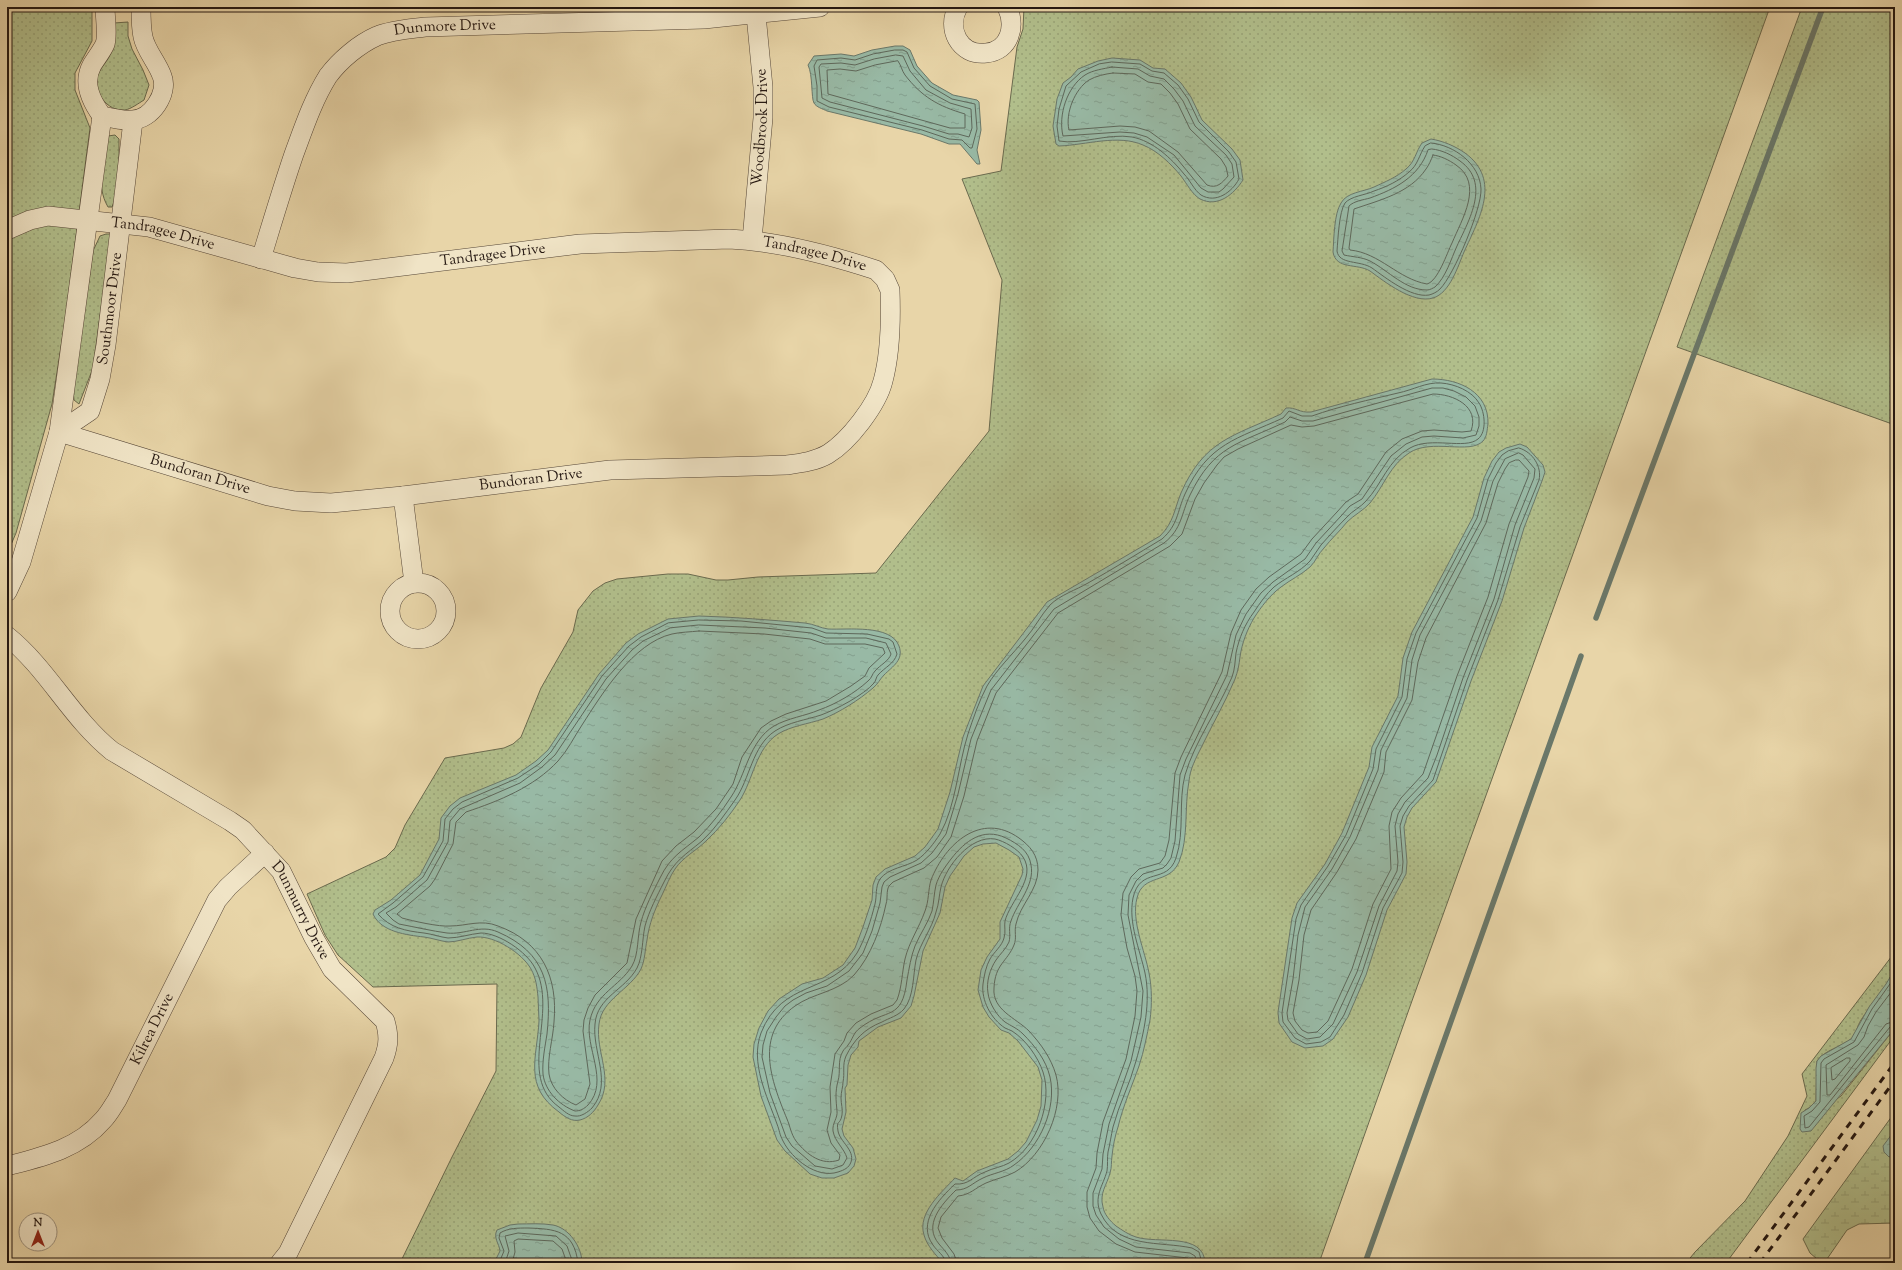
<svg xmlns="http://www.w3.org/2000/svg" width="1902" height="1270" viewBox="0 0 1902 1270" font-family="'Sorts Mill Goudy',serif">
  <style>
    .grass { fill: url(#grass-dots); stroke: #6a6a4e }
    .wetland { fill: url(#wetland-marsh); stroke: #6a6a4e }
    .water { fill: url(#water-ripples); stroke: #6a786a }
    .lines { fill: none; stroke-linecap: round; stroke-linejoin: round }
    .shore { stroke: #5e685b; stroke-width: 1 }
    .stream { stroke: #6a786a; stroke-width: 5.5 }
    .minor-casing { stroke: #554637; stroke-width: 20 }
    .minor { stroke: #f0e4c6; stroke-width: 19 }
    .rail { stroke: #241711; stroke-width: 3; stroke-dasharray: 7 7; stroke-linecap: butt }
    .labels { text-anchor: middle; dominant-baseline: central; stroke-width: 3.5; stroke-linejoin: round; paint-order: stroke }
    .street-label { font-size: 15px; fill: #241711; stroke: #f0e4c6 }
  </style>
  <defs>
    <pattern id="grass-dots" width="8" height="8" patternUnits="userSpaceOnUse"><rect width="8" height="8" fill="#b1be8b"/><path d="M2 2h.1M6 6h.1" fill="none" stroke="#98a377" stroke-width="1.8" stroke-linecap="round"/></pattern>
    <pattern id="wetland-marsh" width="20" height="14" patternUnits="userSpaceOnUse"><rect width="20" height="14" fill="#b1be8b"/><path d="M1 5h8M5 5V1M11 12h8M15 12V8" fill="none" stroke="#98a377"/></pattern>
    <pattern id="water-ripples" width="26" height="14" patternUnits="userSpaceOnUse"><rect width="26" height="14" fill="#98b9a5"/><path d="M2 4q2-2 4 0t4 0M15 11q2-2 4 0t4 0" fill="none" stroke="#839e8d"/></pattern>
  </defs>
  <rect width="100%" height="100%" fill="#e8d5a8"/>
  <filter id="stains"><feTurbulence type="fractalNoise" baseFrequency=".005" numOctaves="4"/><feColorMatrix values="0 0 0 0 .2 0 0 0 0 .09 0 0 0 0 .02 0 0 0 .5 -.17"/></filter>
  <radialGradient id="worn" r=".72"><stop offset=".6" stop-color="#630" stop-opacity="0"/><stop offset="1" stop-color="#630" stop-opacity=".3"/></radialGradient>
  <path class="grass" d="M7,7H92V41L75,73V90L90,128L65,321L52,404L16,533L7,554Z
    M1024,7H1770L1413,998L1319,1263H400L452,1157L496,1071L497,984L373,987L338,955L325,935L307,894L386,857L395,848L405,825L445,758L504,748L513,744L521,737L541,688L573,632L578,610L593,591L605,583L617,579L668,574H688L716,580H728L758,577L876,573L989,431L1002,280L962,179L1001,171L1017,47L1023,29Z
    M1802,7H1895V425L1677,347Z
    M128,22V36L132,49L143,70L149,85L144,100C139,103 131,109 125,110C107,112 92,91 98,74C101,67 108,61 111,53C115,43 115,33 114,23Z
    M115,135L119,139C119,159 120,189 112,207H108C95,185 104,160 108,136Z
    M106,234H111L93,368L79,404L74,400L73,390L93,251L100,236Z
    M1895,952C1895,957 1896,963 1895,968C1893,981 1869,1007 1861,1020C1857,1026 1857,1034 1851,1039C1840,1048 1826,1049 1817,1061L1816,1101L1809,1108L1805,1110L1801,1124L1841,1096L1895,1028V1035L1726,1263H1686L1695,1252L1745,1201L1788,1136L1807,1096L1802,1074Z"/>
  <path class="wetland" d="M1895,1112L1893,1156L1895,1155V1223L1859,1224L1847,1230L1827,1259H1817L1810,1253L1803,1239Z"/>
  <path class="water" d="M895,46H903L910,50L917,66L932,83L953,95L977,100L979,102L981,130L977,150L980,164H977L960,144H949L921,134L827,111C823,109 816,107 814,103C811,98 813,75 808,65L814,56L841,54L854,56L872,50Z
    M1112,58L1140,60L1153,68L1165,69L1181,83L1191,97L1202,120L1232,149L1240,160L1243,180C1234,194 1218,208 1200,199C1192,194 1187,184 1181,176C1171,164 1158,151 1143,145C1118,134 1086,145 1059,146L1056,144L1053,126L1057,99L1063,83L1071,77L1078,69L1098,61Z
    M1431,139C1443,141 1455,146 1465,153C1502,180 1479,219 1464,252C1458,266 1450,293 1433,298C1413,304 1385,282 1370,271C1357,263 1336,270 1333,252C1334,238 1334,214 1341,203C1347,192 1363,192 1374,187C1385,182 1397,177 1406,169C1415,162 1416,151 1422,143Z
    M1432,379C1459,379 1489,392 1488,424C1487,430 1487,437 1483,441C1470,455 1431,438 1409,453C1390,465 1384,486 1370,503C1364,510 1354,515 1347,522C1340,531 1331,539 1324,548C1318,554 1316,561 1310,567C1301,575 1290,580 1281,587C1270,595 1261,607 1254,618C1247,630 1242,643 1240,657C1239,665 1238,671 1235,679C1225,703 1212,725 1201,748C1196,758 1190,769 1189,781C1184,808 1189,837 1179,862C1169,885 1143,873 1137,898C1131,921 1145,951 1149,973C1152,988 1152,1005 1150,1020C1147,1035 1144,1051 1139,1066C1132,1086 1123,1106 1118,1127C1115,1136 1113,1146 1112,1156C1111,1162 1112,1167 1110,1173C1107,1185 1099,1193 1103,1207C1104,1214 1110,1221 1116,1226C1122,1230 1129,1235 1136,1237C1157,1244 1204,1232 1205,1263H943C936,1255 927,1246 924,1235C917,1213 942,1192 955,1178L963,1181L977,1171L1008,1159L1018,1151L1026,1142L1037,1120L1041,1106L1042,1080L1038,1067L1018,1041L1009,1033L1001,1030L989,1017L983,1007L978,990L981,970L987,957L1000,939V922L1022,875L1023,869L1019,857L1009,850L996,843L983,844L974,847L964,856L950,876L945,887L940,913L923,951L914,996L911,1006L901,1018L878,1027L859,1041L858,1047L851,1055L848,1065L847,1085L845,1088L846,1112L842,1129L844,1136L853,1148L856,1159L854,1166L848,1173L834,1178H822L810,1174L785,1151L777,1140L761,1096L753,1057L754,1044L759,1028L768,1011L779,999L802,984L823,978L843,965L855,948L863,927L872,900L873,885L876,877L885,869L915,856L925,847L938,829L950,792L963,737L983,686L1047,602L1160,536C1174,522 1174,510 1181,493C1204,440 1234,436 1281,414L1286,408C1296,407 1299,413 1311,412Z
    M1520,444L1527,447L1543,465L1545,472L1542,481L1524,528L1502,601L1471,681L1436,782L1412,808L1407,817L1404,827L1407,862L1406,874L1387,910L1366,975L1348,1017L1333,1039L1323,1046L1305,1048L1292,1042L1279,1023L1278,1012L1292,918L1297,903L1325,864L1342,833L1369,767L1372,747L1398,696L1403,658L1412,632L1473,517L1484,478L1492,461L1499,452L1506,448Z
    M699,616C735,617 770,620 805,623C814,624 820,628 828,629C847,630 891,624 899,646C904,660 893,666 884,675C880,679 878,684 873,688C859,700 840,712 823,719C808,724 791,726 778,734C756,748 753,780 740,800C730,815 719,829 706,841C696,851 683,857 675,869C670,876 666,887 662,895C655,909 649,924 647,940C645,950 645,960 641,969C630,990 602,999 599,1024C595,1052 615,1079 598,1105C594,1112 588,1118 580,1120C572,1122 565,1117 559,1112C523,1086 537,1058 539,1021C539,1013 538,1005 538,997C537,987 536,978 531,969C522,953 495,936 477,937C467,938 457,942 448,942C440,941 432,938 424,937C407,935 381,932 373,914L375,910L391,900L420,875L439,839L441,818L450,806L460,798L516,775L536,761L548,750L599,674L626,643L638,634L668,619Z
    M1895,969V1028L1811,1131L1802,1132L1800,1129L1801,1113L1809,1108L1816,1101V1068L1817,1061L1821,1056L1851,1039L1869,1007L1886,984Z
    M1895,1130V1155L1889,1157L1884,1152L1883,1146Z
    M518,1224C529,1224 541,1223 553,1225C569,1228 582,1247 582,1263H494L500,1251C499,1243 493,1238 497,1230L510,1225Z"/>
  <g class="lines">
    <path class="shore" d="M895,50H903L907,52L914,68L930,86L952,99L975,104L977,129L972,148H970L962,140L949,139L922,130L829,107L817,101V86L814,66L817,60L841,58L855,60L873,54Z
      M896,55L903,56L910,71L926,90L950,103L971,109L972,128L969,137L958,134H949L923,126L830,102L822,98L819,67L821,64L841,63L855,65L874,59Z
      M898,61C901,65 902,71 905,75C922,97 938,106 965,114V128H950L828,94L827,70L840,69L856,71L875,65Z
      M1112,62L1140,64L1152,71L1164,73L1178,85L1188,99L1199,122L1229,152L1236,162L1239,179C1232,192 1216,204 1201,195C1194,190 1190,180 1184,174C1171,158 1153,141 1132,137C1108,133 1080,145 1059,141L1057,126L1059,109L1066,86L1081,72L1099,64Z
      M1112,67L1138,69L1150,76L1164,79L1174,89L1183,101L1195,126L1226,155L1232,164L1234,177L1223,189L1219,192H1208L1201,188L1174,155L1147,137L1134,133L1120,132L1063,136C1058,115 1067,87 1085,75C1093,70 1103,69 1112,67Z
      M1113,73L1135,74L1148,82L1161,84L1170,93L1178,104L1190,129L1221,159L1226,167L1228,176C1222,183 1217,189 1207,185L1178,152L1149,131L1135,127L1120,126L1069,130C1065,113 1075,89 1089,80C1096,76 1105,74 1113,73Z
      M1431,143C1454,145 1480,164 1481,189C1482,208 1454,275 1440,289C1437,292 1433,294 1429,295C1411,298 1386,278 1372,268C1360,260 1339,265 1337,251C1338,239 1339,212 1345,203C1351,196 1366,195 1374,191C1386,187 1399,181 1409,172C1418,165 1419,155 1425,146Z
      M1432,149C1442,150 1452,155 1460,161C1491,183 1469,220 1457,246C1451,259 1446,277 1435,287C1433,288 1430,290 1427,290C1405,290 1389,271 1370,261C1362,257 1353,257 1344,255L1342,251L1349,206C1354,201 1363,200 1370,198C1395,189 1419,177 1428,150Z
      M1433,155C1441,156 1449,160 1456,165C1484,184 1462,219 1452,243C1447,253 1438,281 1427,284C1398,279 1380,253 1350,250L1349,248L1354,209C1380,200 1410,193 1426,169C1429,165 1431,160 1433,155Z
      M1519,448C1533,452 1542,467 1539,480L1520,527L1498,600L1467,680L1433,780L1409,806L1403,816L1400,826L1403,862L1402,873L1383,908L1362,973L1344,1015L1330,1037L1321,1042L1306,1044L1295,1038L1283,1022L1282,1013L1296,919L1301,905L1328,866L1346,835L1373,769L1376,749L1402,697L1407,659L1416,633L1477,518L1488,479L1496,463L1502,455L1508,451Z
      M1519,453L1523,455L1535,469L1534,478L1515,525L1494,599L1463,678L1437,755L1428,778L1405,802L1398,814L1395,826L1398,862L1397,871L1379,906L1357,972L1333,1024L1320,1037L1307,1039L1298,1034L1288,1020L1287,1013L1293,979L1298,935L1305,907L1332,869L1350,837L1378,770L1381,750L1407,698L1412,660L1420,635L1481,521L1493,481L1505,459Z
      M1516,460H1519L1529,471L1528,477L1509,524L1488,597L1457,676L1423,774L1401,798L1392,812L1389,826L1391,869L1373,904L1352,969L1328,1021L1317,1032L1308,1033L1302,1030L1295,1021L1293,1013L1299,980L1304,935L1311,910L1337,872L1356,839L1384,772L1386,752L1412,700L1418,662L1426,638L1486,523L1498,483L1505,469L1509,463Z
      M699,620L741,621L812,628L826,633L867,634L889,639L893,642L897,654C894,664 885,667 878,675C876,677 876,681 874,683C864,695 835,710 821,715C806,720 789,722 775,731C752,746 750,779 735,800C725,814 715,829 702,841C685,855 674,861 664,882C657,896 649,911 645,926C642,940 643,956 637,968C625,990 597,997 595,1024C592,1052 613,1083 592,1108C588,1112 581,1117 575,1116C569,1116 564,1111 559,1107C516,1076 559,1012 535,968C527,952 499,933 481,933C470,934 459,938 448,938C440,937 432,934 424,933C406,931 390,928 378,914L393,903L423,877L443,841L445,819L453,809L462,802L518,778L539,764L551,752L602,676L629,646L641,637L668,623Z
      M699,625L765,628L811,633L826,638H866L886,643L891,654C889,661 880,665 875,671C872,674 872,678 868,681C855,693 836,704 819,710C805,716 788,718 774,726C749,741 746,775 731,797C722,811 711,825 699,837C682,851 670,857 660,878C653,892 645,907 641,922C637,936 639,954 632,966C619,987 596,993 590,1020C584,1047 610,1081 588,1105C584,1109 580,1111 575,1111C559,1105 545,1091 543,1074C542,1061 545,1047 547,1034C552,986 546,953 498,932C480,924 465,935 447,933C432,931 415,927 399,924L393,920L386,913L396,907L427,880L448,842L450,821L460,809L520,783L542,767L555,755L606,679L632,650L643,641L670,628Z
      M699,631L764,634L810,639L825,644H865L883,648L885,653L869,668L865,676L851,686L826,701L786,714L771,721L761,728L742,757L733,784L716,809L694,832L676,846L662,861L636,919L627,963L595,995L588,1008L584,1020L583,1031L590,1084L585,1099L576,1105C563,1100 551,1088 549,1074C547,1058 553,1039 554,1022C558,977 542,942 498,926C481,919 467,926 450,926C439,927 413,921 402,918L397,914L430,886L435,879L453,844L456,822L466,812C499,801 534,787 558,761C568,750 574,737 582,725C602,694 633,643 672,634C681,632 690,632 699,631Z
      M1895,977L1872,1009L1854,1042L1824,1059L1821,1063L1820,1102L1812,1111L1804,1116L1805,1128L1809,1127L1890,1027L1895,1026
      M1895,987L1876,1012L1868,1026L1864,1037L1858,1045L1826,1065L1827,1095H1830L1834,1090L1886,1024L1895,1021
      M1847,1058H1850V1061L1835,1079L1832,1080L1831,1068Z
      M499,1263L504,1251L499,1238L500,1233C508,1228 518,1228 528,1228C555,1229 574,1230 578,1263
      M505,1263L509,1251L505,1236L518,1233L556,1236L567,1246L573,1263
      M512,1263L515,1252L514,1241L518,1239L553,1241L562,1249L567,1263
      M946,1263C945,1256 937,1251 933,1245C917,1223 938,1200 955,1184C969,1185 972,1177 985,1172C993,1168 1002,1167 1009,1163C1037,1147 1053,1102 1043,1072C1038,1057 1026,1040 1012,1031C1010,1030 1007,1029 1005,1028C991,1019 981,1000 983,984C984,976 986,966 990,959C994,952 1002,946 1004,938C1006,932 1004,926 1005,921C1010,901 1037,878 1023,857C1018,849 1004,841 995,839C971,835 946,866 941,887C939,895 939,904 936,912C932,929 920,943 916,960C913,975 914,997 904,1009C898,1016 889,1018 882,1022C864,1029 854,1040 846,1056C842,1065 845,1073 843,1082C843,1087 841,1092 841,1098C841,1104 843,1109 842,1115C840,1126 836,1119 838,1131C840,1142 855,1150 851,1162C849,1168 844,1170 838,1172C817,1179 792,1159 783,1141C779,1133 780,1132 777,1124C767,1096 750,1063 761,1033C782,979 831,995 857,953C865,939 871,920 875,904C877,896 875,887 880,879C888,868 906,867 917,860C927,853 934,843 940,834C956,806 958,765 968,734C973,719 979,701 987,686C997,669 1012,655 1025,639C1034,629 1041,615 1050,605C1060,595 1076,590 1088,583C1113,569 1137,554 1162,539C1178,525 1177,512 1185,494C1208,443 1237,439 1283,418L1289,411L1302,416H1312C1340,406 1369,400 1398,393C1413,390 1426,382 1441,383C1455,384 1472,391 1479,403C1485,412 1487,432 1478,439C1465,450 1431,436 1410,448C1388,460 1382,484 1366,501C1361,507 1352,511 1347,517C1338,526 1329,536 1321,545C1317,550 1314,556 1310,561C1300,572 1285,578 1274,587C1266,594 1260,603 1254,612C1245,624 1239,638 1236,653C1235,661 1235,669 1232,677C1218,710 1195,741 1185,775C1178,802 1185,831 1176,858C1167,885 1140,866 1133,898C1128,923 1140,950 1145,973C1151,1002 1144,1033 1136,1061C1130,1084 1119,1104 1113,1127C1111,1136 1110,1144 1108,1152C1107,1158 1108,1165 1107,1171C1103,1186 1093,1197 1101,1214C1118,1249 1160,1241 1192,1248L1199,1252L1202,1263
      M951,1263C950,1255 944,1250 939,1244C923,1225 941,1205 956,1190C968,1190 972,1183 983,1178C993,1173 1005,1172 1014,1165C1040,1147 1057,1108 1050,1077C1046,1060 1035,1046 1023,1034C1017,1028 1011,1026 1005,1022C997,1016 989,1003 988,993C986,982 990,969 996,960C1000,954 1006,949 1009,942C1011,935 1008,928 1011,921C1017,903 1035,885 1031,865C1029,851 1018,844 1006,838C983,827 965,841 951,859C945,867 939,875 936,885C934,893 934,902 932,911C928,923 920,934 915,946C911,956 909,969 907,980C902,1022 887,1007 860,1028C853,1033 853,1039 848,1045C847,1047 844,1049 843,1051C837,1061 841,1071 838,1081C835,1092 836,1100 837,1111C838,1118 832,1123 833,1131C835,1142 844,1148 847,1158L843,1165L832,1169L815,1166L792,1146L786,1137L770,1093L762,1057L763,1045L767,1031L776,1017L785,1006L793,1000L806,993L827,986L849,971L863,953L872,931L880,903L882,887L884,882L890,877L921,863L932,853L946,834L958,794L971,739L991,690L1054,609L1164,543C1182,529 1181,514 1190,495C1214,445 1239,444 1285,422L1290,417L1302,421H1313L1432,388H1443L1454,391L1466,397L1475,406L1479,417V426L1476,435L1463,438L1434,436L1422,437L1406,444L1391,456L1362,499L1350,506L1341,516L1316,543L1305,559L1273,582L1261,593L1246,614L1236,635L1227,675L1186,759L1180,775L1175,841L1171,858L1167,864L1163,868L1143,874L1136,881L1129,895L1128,915L1143,991L1141,1017L1131,1061L1109,1124L1103,1154L1102,1169L1093,1193V1206L1096,1215L1104,1227L1119,1239L1136,1247L1190,1253L1195,1256L1197,1263
      M957,1263L954,1254L942,1238L938,1228L941,1217L958,1196C970,1195 975,1188 986,1183C995,1179 1006,1177 1015,1172C1044,1155 1065,1108 1056,1075C1051,1058 1041,1044 1029,1031C1016,1018 992,1010 994,988C995,964 1007,962 1014,945C1017,938 1014,931 1016,924C1020,905 1038,890 1038,870C1038,855 1030,846 1019,838C981,811 945,844 931,880C928,890 929,901 925,911C919,928 909,942 905,959C902,972 902,987 897,1000L893,1005L871,1014L856,1023L847,1033L844,1041L835,1054L830,1087L831,1112L827,1130L831,1143L840,1155L839,1160C822,1166 807,1155 796,1141C791,1134 790,1126 787,1119C771,1080 754,1035 795,1006C813,993 838,992 854,975C871,956 881,928 886,904C888,898 886,891 889,886L893,882L924,868L937,857L951,837L964,796L977,741L996,693L1058,613L1170,546L1182,534L1195,499L1204,483L1217,465L1224,457L1238,449L1291,425L1302,427L1314,426L1433,394C1453,394 1480,406 1471,431L1462,432L1434,430L1422,431L1402,439L1386,452L1358,494L1346,502L1337,512L1312,539L1301,554L1269,577L1256,589L1241,610L1231,633L1222,672L1181,757L1175,773L1169,840L1165,856L1160,863L1139,869L1131,877L1123,893L1121,915L1127,948L1135,976L1137,991L1135,1016L1126,1059L1103,1122L1097,1153L1096,1168L1087,1192V1207L1090,1218L1099,1231L1116,1244L1135,1252L1188,1258L1190,1263"/>
    <path class="stream" d="M1596,618L1823,7
      M1365,1263L1581,656"/>
    <g class="minor-casing">
      <g id="minor">
        <path d="M105,7C105,16 108,36 105,44C102,51 96,58 92,65C82,83 91,101 102,116C111,118 122,121 132,120C151,120 169,93 162,76C157,62 146,51 143,37C141,28 141,17 141,7"/>
        <path d="M958,7C946,28 959,56 986,53C1010,51 1016,26 1007,7"/>
        <path id="s1" d="M7,230L30,220L48,216L149,227L295,268L318,272L347,273L580,244L729,239C777,241 830,255 876,270L885,279L890,290C891,318 890,355 883,381C877,405 849,441 828,454C816,461 802,463 787,465L610,470L403,496L331,503L295,501L268,496L59,432"/>
        <path id="s2" d="M752,240L763,118V87L756,15"/>
        <path id="s3" d="M261,259C272,223 282,189 294,154C304,127 313,100 328,76C340,60 359,44 377,36C392,30 409,29 425,27L704,19L820,7"/>
        <path id="s4" d="M59,432L90,411L100,379L106,345L133,121"/>
        <path d="M403,496L414,583"/>
        <circle cx="418" cy="611" r="28"/>
        <path d="M7,592L21,562L59,432L102,116"/>
        <path id="s5" d="M7,636C48,669 71,718 112,751L230,821L243,830L281,871L314,938L332,969L385,1021C389,1035 389,1044 384,1058L288,1253L280,1263"/>
        <path id="s6" d="M7,1166C42,1157 78,1149 103,1120C109,1114 113,1106 117,1100L217,900L228,887L265,853"/>
      </g>
    </g>
    <use href="#minor" class="minor"/>
    <path class="rail" d="M1747,1263L1895,1062
      M1760,1263L1895,1080"/>
  </g>
  <g class="labels">
    <g class="street-label">
      <text stroke="none"><textPath href="#s3" startOffset="328">Dunmore Drive</textPath></text>
      <text stroke="none"><textPath href="#s2" startOffset="113">Woodbrook Drive</textPath></text>
      <text stroke="none"><textPath href="#s1" startOffset="160">Tandragee Drive</textPath></text>
      <text stroke="none"><textPath href="#s1" startOffset="496">Tandragee Drive</textPath></text>
      <text stroke="none"><textPath href="#s1" startOffset="820">Tandragee Drive</textPath></text>
      <text stroke="none"><textPath href="#s4" startOffset="142">Southmoor Drive</textPath></text>
      <text transform="translate(200 475) rotate(17)">Bundoran Drive</text>
      <text transform="translate(531 480) rotate(-7)">Bundoran Drive</text>
      <text stroke="none"><textPath href="#s5" startOffset="409">Dunmurry Drive</textPath></text>
      <text stroke="none"><textPath href="#s6" startOffset="212">Kilrea Drive</textPath></text>
    </g>
  </g>
  <rect width="1902" height="1270" fill="none" stroke="#e8d5a8" stroke-width="24"/>
  <rect x="8" y="8" width="1886" height="1254" fill="none" stroke="#241711" stroke-width="2"/>
  <rect x="12" y="12" width="1878" height="1246" fill="none" stroke="#241711"/>
  <g transform="translate(38 1232)"><circle r="19" fill="#f0e4c6" stroke="#9e927e"/>
  <path d="M0-3L7 15L0 10L-7 15Z" fill="#8f2418"/>
  <text y="-6" font-size="11" font-weight="bold" text-anchor="middle" fill="#241711">N</text>
  </g>
  <rect width="100%" height="100%" filter="url(#stains)"/>
  <rect width="100%" height="100%" fill="url(#worn)"/>
</svg>
